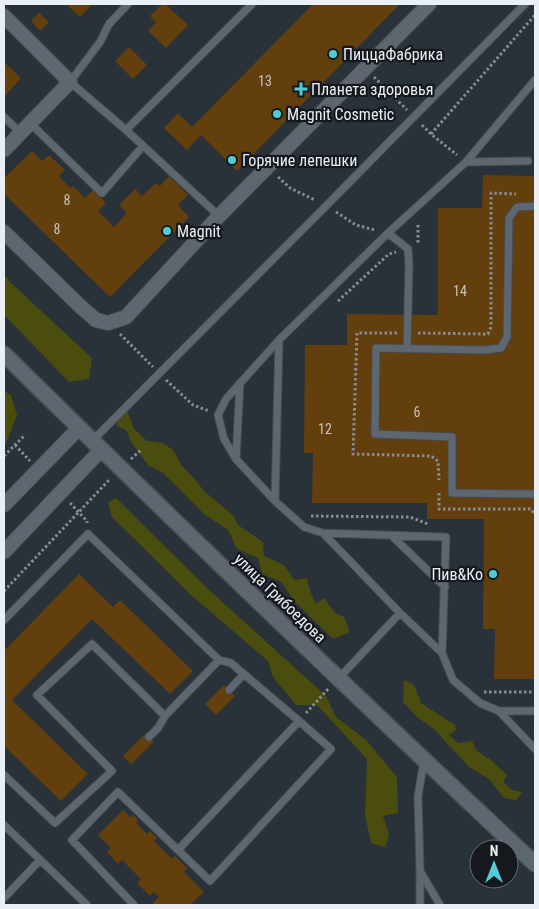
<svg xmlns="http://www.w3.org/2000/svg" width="539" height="909" viewBox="0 0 539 909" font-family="'Roboto Condensed',sans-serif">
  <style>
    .green { fill: #4a4d0e }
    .building { fill: #623f0d }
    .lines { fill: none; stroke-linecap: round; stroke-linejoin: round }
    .lane-casing { stroke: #464c53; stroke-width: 9 }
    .street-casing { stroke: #464c53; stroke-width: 16 }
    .secondary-casing { stroke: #464c53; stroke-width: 18 }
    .path { stroke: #858c93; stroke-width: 3; stroke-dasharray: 2.5 2.5; stroke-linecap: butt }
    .lane { stroke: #5e666f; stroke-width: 7 }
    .street { stroke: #5e666f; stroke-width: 14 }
    .secondary { stroke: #5e666f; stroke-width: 15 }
    .poi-dot { fill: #51ccd5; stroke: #15181c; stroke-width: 2 }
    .labels { text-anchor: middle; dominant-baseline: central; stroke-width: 4.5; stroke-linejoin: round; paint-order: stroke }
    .number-label { font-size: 14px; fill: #c8c3bb }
    .poi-label { font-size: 16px; fill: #eaeff5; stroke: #15181c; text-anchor: start }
    .street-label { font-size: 16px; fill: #eaeff5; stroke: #15181c }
  </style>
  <rect width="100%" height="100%" fill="#293139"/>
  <path class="green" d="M4,274L10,282L92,358L89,379L69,382L4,315Z
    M4,391L11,395L17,415L6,443L4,446Z
    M127,410L134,429L147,441L163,443L173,450L182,466L193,477L204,491L233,515L238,525L263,542L264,556L284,565L294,580L307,578L310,591L316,604L324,598L335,613L344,617L350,632L333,639L296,603L281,582L262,574L258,558L237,549L228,530L204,514L163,473L148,465L131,442L126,430L117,426V414Z
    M116,498L207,588L326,696L336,717L366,740L397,777L398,813L383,816L389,835L385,847L371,843L365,815L367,759L317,705H296L273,677L268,661L191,595L112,517L108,503Z
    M404,680L414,685L421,703L455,725L456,730L449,735L458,743L472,741L477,751L491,760L507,775L503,782L512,790L522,792L516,800L504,798L489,779L469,767L434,729L417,717L403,702Z"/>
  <path class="building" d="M66,4H92L80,17Z
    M162,4H165L188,25L166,48L148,31L156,22L150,16Z
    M313,4H400L237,171L201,135L187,150L164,128L178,113L192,127Z
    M39,13L49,22L40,31L31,21Z
    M129,47L147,65L133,79L115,61Z
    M4,62L21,78L4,97Z
    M32,151L42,161L49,155L65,170L59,176L70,188L73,186L85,198L93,190L106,203L98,211L114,227L127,213L119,205L135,189L142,196L156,183L159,187L169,176L188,195L178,205L189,217L110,297L4,194V178Z
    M483,175L535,176V679H494L495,629H483L484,519H427V503H312L313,453H304L305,345H347V314L438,315V208H482Z
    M79,574L113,607L120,600L193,671L170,694L92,619L12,700L88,774L61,801L4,746V651Z
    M224,685L235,696L216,715L205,704Z
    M146,733L154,742L131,764L123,756Z
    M123,810L130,817L133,815L138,820L136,823L147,834L150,831L157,838L154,841L172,859L175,856L187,868L184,872L204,892L190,905H156L153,903L159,897L154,892L150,896L137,883L141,879L122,860L118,864L107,852L111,848L98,835Z"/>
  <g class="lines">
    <g class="lane-casing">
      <path id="lane" d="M128,4L109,24L100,42L70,82L126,130L219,216
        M535,80L466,162L388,233L279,340L226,399L218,415L224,439L236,459L275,501L304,527L323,533L400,613L442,653L453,680L480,703L499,711L535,749
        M4,117L21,133
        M30,123L102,193L143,146
        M126,130L252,4
        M466,162L528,161
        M535,206L517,207L509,218L507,337L501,348L484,350L376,348L375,434L452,437V493L535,494
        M388,233L408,249L409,266L407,349
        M92,441L326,206L525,4
        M236,459L240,383
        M275,501L279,340
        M323,533L446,537L442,653
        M392,536L445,587
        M4,620L88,534L219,660L231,663L299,721L331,749L210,881L178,850L118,792L72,840L134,905
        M339,678L400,613
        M229,690L244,674
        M499,711H535
        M149,737L158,728L165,716
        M424,761L418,796L420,871L440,905
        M4,775L55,823L112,771L37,695L92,644L165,716L219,660
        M4,825L87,905
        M178,850L299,721
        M420,871V905
        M4,898L40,860"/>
    </g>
    <g class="street-casing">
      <path id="street" d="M4,16L70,82L4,150
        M4,232L81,307L96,320L108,323L126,317L219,216L429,4
        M4,505L79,428
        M4,552L101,450"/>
    </g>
    <g class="secondary-casing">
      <path id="secondary" d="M4,354C179,526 356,697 535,864"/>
    </g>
    <path class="path" d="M374,77L407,110
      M422,125L431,134L457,155
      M431,134L535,15
      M278,177L290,188L315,200
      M336,212L356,225L375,230
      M418,225V243
      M338,301L389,254L396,252
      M397,333H357L353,454L431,456L438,461L439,480
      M418,333L488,334L491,327V193L516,194
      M120,334L153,367
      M166,380L193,405L209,411
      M15,445L30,461
      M4,456L25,435
      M131,459L142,449
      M439,493V509H531L535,515
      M70,503L87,521V523
      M311,516L410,517L428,524
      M4,591L110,479
      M484,692H535
      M306,713L329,688"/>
    <use href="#lane" class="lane"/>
    <use href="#street" class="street"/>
    <use href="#secondary" class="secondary"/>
  </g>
  <g class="poi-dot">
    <circle cx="333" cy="54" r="5"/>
    <path d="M298.5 81.5h5v5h5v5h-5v5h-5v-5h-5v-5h5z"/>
    <circle cx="277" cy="114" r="5"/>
    <circle cx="232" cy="160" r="5"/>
    <circle cx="167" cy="231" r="5"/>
    <circle cx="493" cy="574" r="5"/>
  </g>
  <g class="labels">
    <g class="number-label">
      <text x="265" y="81">13</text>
      <text x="67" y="200">8</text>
      <text x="57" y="229">8</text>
      <text x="460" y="291">14</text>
      <text x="417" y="412">6</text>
      <text x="325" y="429">12</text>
    </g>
    <g class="poi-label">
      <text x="343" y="54">ПиццаФабрика</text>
      <text x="311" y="89">Планета здоровья</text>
      <text x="287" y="114">Magnit Cosmetic</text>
      <text x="242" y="160">Горячие лепешки</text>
      <text x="177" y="231">Magnit</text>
      <text x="483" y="574" text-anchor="end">Пив&amp;Ко</text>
    </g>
    <g class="street-label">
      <text transform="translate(280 598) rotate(44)">улица Грибоедова</text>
    </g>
  </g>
  <rect width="539" height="909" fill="none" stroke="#eaeff5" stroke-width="10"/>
  <g transform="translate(494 864)"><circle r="24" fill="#15181c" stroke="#6a6e73"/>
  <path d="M0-4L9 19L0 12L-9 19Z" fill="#51ccd5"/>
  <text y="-8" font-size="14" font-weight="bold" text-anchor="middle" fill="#eaeff5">N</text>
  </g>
</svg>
